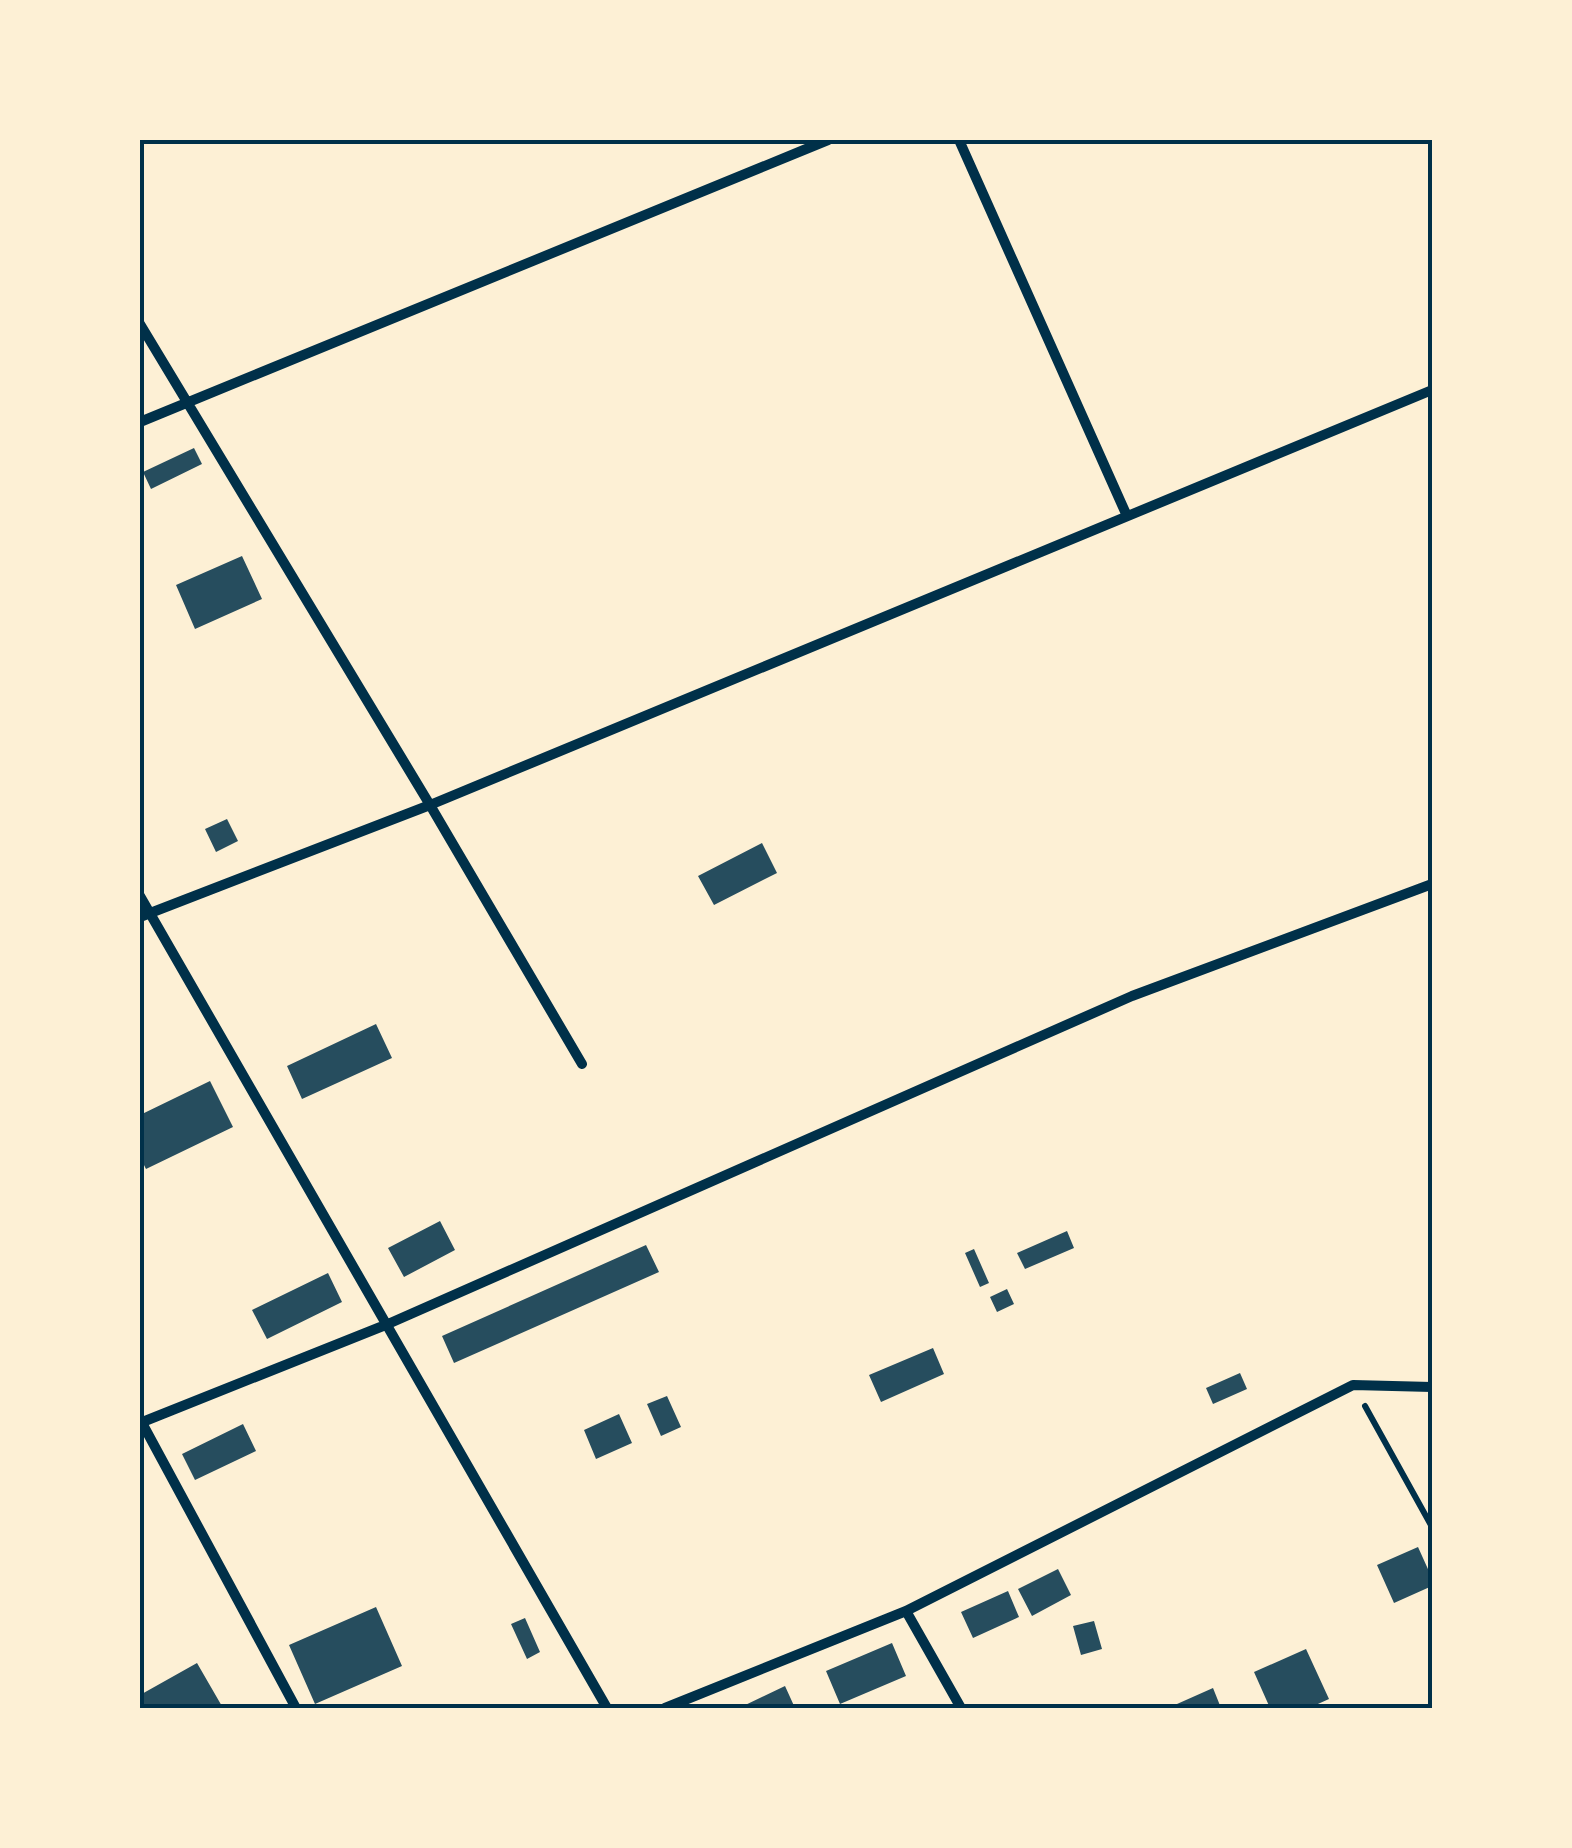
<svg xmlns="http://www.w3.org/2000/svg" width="1572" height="1848" viewBox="0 0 1572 1848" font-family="Karla,sans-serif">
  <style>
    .building { fill: #264d5e }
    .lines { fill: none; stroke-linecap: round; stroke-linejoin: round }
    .path { stroke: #003049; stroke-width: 6 }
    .minor { stroke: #003049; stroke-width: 10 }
    .neatline { fill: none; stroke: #003049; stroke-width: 4 }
  </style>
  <rect width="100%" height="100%" fill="#fdf0d5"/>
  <path class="building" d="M194,448L202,464L151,489L143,472Z
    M242,556L262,599L195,629L176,585Z
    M227,819L238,841L216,852L205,829Z
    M762,843L777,873L714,905L698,876Z
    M376,1024L392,1058L302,1099L287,1066Z
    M210,1081L233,1127L146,1169L140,1157V1115Z
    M440,1221L455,1250L404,1277L388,1248Z
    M1067,1231L1074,1248L1025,1269L1017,1253Z
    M646,1245L659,1272L454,1363L442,1336Z
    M974,1249L989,1283L980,1287L965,1253Z
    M328,1273L342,1302L267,1339L252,1310Z
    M1007,1289L1014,1304L997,1312L990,1297Z
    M933,1348L944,1374L881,1402L869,1375Z
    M1240,1373L1247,1389L1213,1404L1206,1388Z
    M667,1396L681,1427L661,1436L647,1404Z
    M619,1414L632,1443L596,1459L584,1430Z
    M243,1424L256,1451L195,1480L182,1454Z
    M1418,1547L1432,1578V1586L1394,1603L1377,1565Z
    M1058,1569L1071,1595L1032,1616L1018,1589Z
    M1008,1591L1019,1617L973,1638L961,1612Z
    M376,1607L402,1666L315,1704L289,1645Z
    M525,1618L540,1652L527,1659L511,1624Z
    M1094,1621L1102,1649L1081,1655L1073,1626Z
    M892,1643L906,1676L840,1704L826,1671Z
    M1306,1649L1329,1699L1309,1708H1270L1254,1672Z
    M197,1663L223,1708H140V1695Z
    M785,1686L795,1708H739Z
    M1213,1688L1221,1708H1168Z"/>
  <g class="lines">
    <path class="path" d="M1365,1406L1432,1527"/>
    <path class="minor" d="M959,140L1127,516
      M140,324L430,805L582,1064
      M140,422L828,140
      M140,896L607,1708
      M140,917L430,805L1432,390
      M140,1419L296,1708
      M140,1423L388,1324L1132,996L1432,884
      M906,1611L961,1708
      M665,1708L906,1611L1353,1385L1432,1387"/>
  </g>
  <rect width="1572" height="1848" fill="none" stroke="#fdf0d5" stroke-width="285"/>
  <rect x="142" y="142" width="1288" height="1564" class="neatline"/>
</svg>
